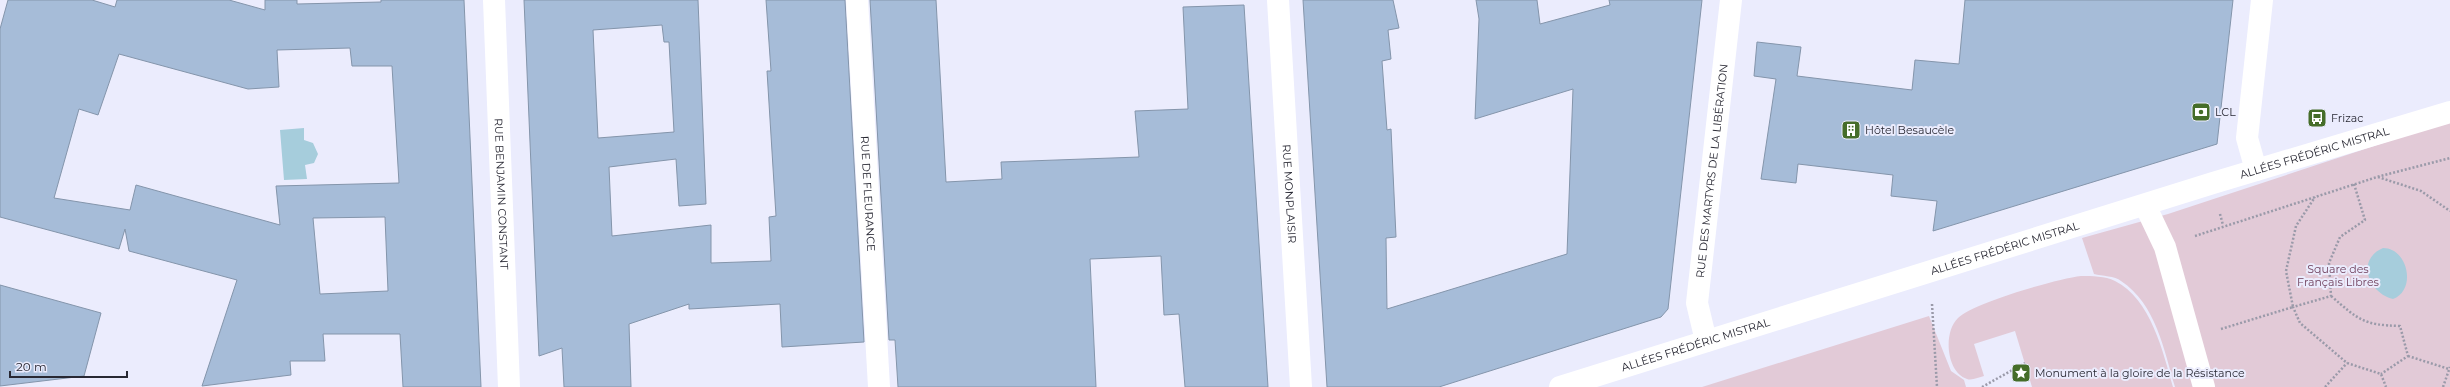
<svg xmlns="http://www.w3.org/2000/svg" width="2450" height="387" viewBox="0 0 2450 387" font-family="Montserrat,sans-serif">
  <style>
    .green { fill: #e2cad7 }
    .water { fill: #a6cddc }
    .building { fill: #a6bcd8; stroke: #8495ab; fill-rule: evenodd }
    .lines { fill: none; stroke-linecap: round; stroke-linejoin: round }
    .path { stroke: #9a9aa9; stroke-width: 2.5; stroke-dasharray: 2 2; stroke-linecap: butt }
    .street { stroke: #fff; stroke-width: 22 }
    .secondary { stroke: #fff; stroke-width: 22 }
    .labels { text-anchor: middle; dominant-baseline: central; stroke-width: 4; stroke-linejoin: round; paint-order: stroke }
    .poi-label { font-size: 11px; fill: #282833; stroke: #ebecfd; text-anchor: start }
    .street-label { font-size: 11px; fill: #282833; stroke: #ebecfd }
    .park-label { font-size: 11px; fill: #70415d; stroke: #ebecfd }
  </style>
  <rect width="100%" height="100%" fill="#ebecfd"/>
  <path class="green" d="M2450,121V387H2175C2164,350 2156,304 2121,281C2115,276 2102,276 2094,274L2082,238L2168,214Z
    M2081,276C2092,276 2105,276 2115,281C2151,299 2163,352 2173,387H2032L2015,331L1974,344L1984,376C1979,377 1972,381 1967,379C1946,372 1943,332 1958,318C1975,302 2057,279 2081,276Z
    M1929,316L1951,371L1964,380L1966,387H1702Z"/>
  <path class="water" d="M304,128V140L313,143L318,154L314,163L305,165L307,179L284,180L280,130Z
    M2383,248C2408,248 2417,290 2393,299C2369,293 2355,260 2383,248Z"/>
  <path class="building" d="M8,0H92L115,7L117,0H229L265,10V0H297V4L381,2V0H464L481,387H403L400,334H323L325,361H290L291,375L202,386L237,280L129,251L125,229L119,249L0,217V29ZM350,48L352,66H392L399,183L276,186L280,225L136,185L130,210L54,198L79,109L98,115L119,54L248,89L279,87L277,50ZM385,217L388,291L320,294L313,218Z
    M524,0H698L706,204L679,206L676,159L609,167L612,236L711,225V263L771,261L769,217L776,216L767,71H771L766,0H845L864,342L782,347L780,304L689,309V304L629,324L631,387H564L562,348L539,356ZM662,25L664,42H669L674,132L598,138L593,30Z
    M870,0H936L946,182L1002,179L1001,162L1139,157L1135,111L1188,109L1183,7L1244,5L1268,387H1185L1179,314L1164,315L1161,256L1090,259L1096,387H898L895,340H889Z
    M1303,0H1393L1399,28L1388,30L1391,59L1382,61L1387,130L1391,129L1396,237L1386,238L1387,309L1567,254L1573,89L1475,119L1479,19L1476,0H1537L1540,24L1610,5L1609,0H1702L1668,309L1661,317L1439,387H1327Z
    M1965,0H2233L2217,144L1933,231L1937,201L1891,196L1893,175L1798,164L1796,183L1761,179L1776,79L1754,76L1757,42L1801,47L1797,76L1912,90L1915,60L1959,64Z
    M0,285L101,313L84,376L0,386Z"/>
  <g class="lines">
    <path class="path" d="M2378,177L2421,191L2450,211
      M2354,184L2365,220L2340,237L2329,263L2331,296L2293,307L2300,323L2347,363L2381,374L2386,387
      M2220,214L2223,225
      M2195,236L2377,177L2450,158
      M2331,296C2359,320 2363,325 2400,326L2408,356L2381,374
      M1932,304L1937,387
      M2221,329L2293,307L2286,271L2296,226L2315,197
      M2408,356L2449,369
      M1982,387L2025,363
      M2325,387L2347,363
      M2443,387L2450,367"/>
    <g class="street">
      <path id="s1" d="M494,0L509,387"/>
      <path id="s2" d="M857,0L879,387"/>
      <path id="s3" d="M1278,0L1301,387"/>
      <path d="M2256,170L2247,138L2262,0"/>
      <path d="M2145,205L2165,247L2204,387"/>
      <path id="s4" d="M1706,341L1697,303L1731,0"/>
    </g>
    <path class="secondary" id="s5" d="M1560,387L2213,183L2450,112"/>
  </g>
  <defs>
    <g id="bank-square" transform="scale(1)"><rect x="-9" y="-9" width="18" height="18" rx="4" fill="#456d29" stroke="#ebecfd"/><path d="M-6-4H6V4H-6ZM0-2.3a2.3 2.3 0 1 0 0 4.6a2.3 2.3 0 1 0 0-4.6Z" fill="#fff"/></g>
    <g id="bus-square" transform="scale(1)"><rect x="-9" y="-9" width="18" height="18" rx="4" fill="#456d29" stroke="#ebecfd"/><path d="M-5-6H5V4H4V6H2V4H-2V6H-4V4H-5ZM-3.5-4V0h7V-4ZM-3.5 1.2v1.5H-2V1.2ZM2 1.2v1.5H3.5V1.2Z" fill="#fff"/></g>
    <g id="building-square" transform="scale(1)"><rect x="-9" y="-9" width="18" height="18" rx="4" fill="#456d29" stroke="#ebecfd"/><path d="M-4-6H4V6H1V3H-1V6H-4ZM-2.5-4.3h1.7v1.8h-1.7ZM.8-4.3h1.7v1.8H.8ZM-2.5-1h1.7V.8h-1.7ZM.8-1h1.7V.8H.8Z" fill="#fff"/></g>
    <g id="sight-square" transform="scale(1)"><rect x="-9" y="-9" width="18" height="18" rx="4" fill="#456d29" stroke="#ebecfd"/><path d="M0-6L1.8-2.2L6-1.7L2.9 1.2L3.7 5.4L0 3.3L-3.7 5.4L-2.9 1.2L-6-1.7L-1.8-2.2Z" fill="#fff"/></g>
  </defs>
  <g fill-rule="evenodd">
    <use href="#bank-square" x="2201" y="112"/>
    <use href="#bus-square" x="2317" y="118"/>
    <use href="#building-square" x="1851" y="130"/>
    <use href="#sight-square" x="2021" y="373"/>
  </g>
  <g class="labels">
    <g class="poi-label">
      <text x="2215" y="112">LCL</text>
      <text x="2331" y="118">Frizac</text>
      <text x="1865" y="130">Hôtel Besaucèle</text>
      <text x="2035" y="373">Monument à la gloire de la Résistance</text>
    </g>
    <g class="street-label">
      <text stroke="none"><textPath href="#s5" startOffset="790">ALLÉES FRÉDÉRIC MISTRAL</textPath></text>
      <text stroke="none"><textPath href="#s4" startOffset="172">RUE DES MARTYRS DE LA LIBÉRATION</textPath></text>
      <text stroke="none"><textPath href="#s3" startOffset="194">RUE MONPLAISIR</textPath></text>
      <text stroke="none"><textPath href="#s1" startOffset="194">RUE BENJAMIN CONSTANT</textPath></text>
      <text stroke="none"><textPath href="#s2" startOffset="194">RUE DE FLEURANCE</textPath></text>
      <text stroke="none"><textPath href="#s5" startOffset="466">ALLÉES FRÉDÉRIC MISTRAL</textPath></text>
      <text stroke="none"><textPath href="#s5" startOffset="142">ALLÉES FRÉDÉRIC MISTRAL</textPath></text>
    </g>
    <g class="park-label">
      <text x="2338" y="269">Square des<tspan x="2338" dy="13">Français Libres</tspan></text>
    </g>
  </g>
  <path d="M10 371v6h117v-6" fill="none" stroke="#282833" stroke-width="2"/>
  <text x="16" y="371" font-size="12" fill="#282833" stroke="#ebecfd" stroke-width="3" paint-order="stroke">20 m</text>
</svg>
